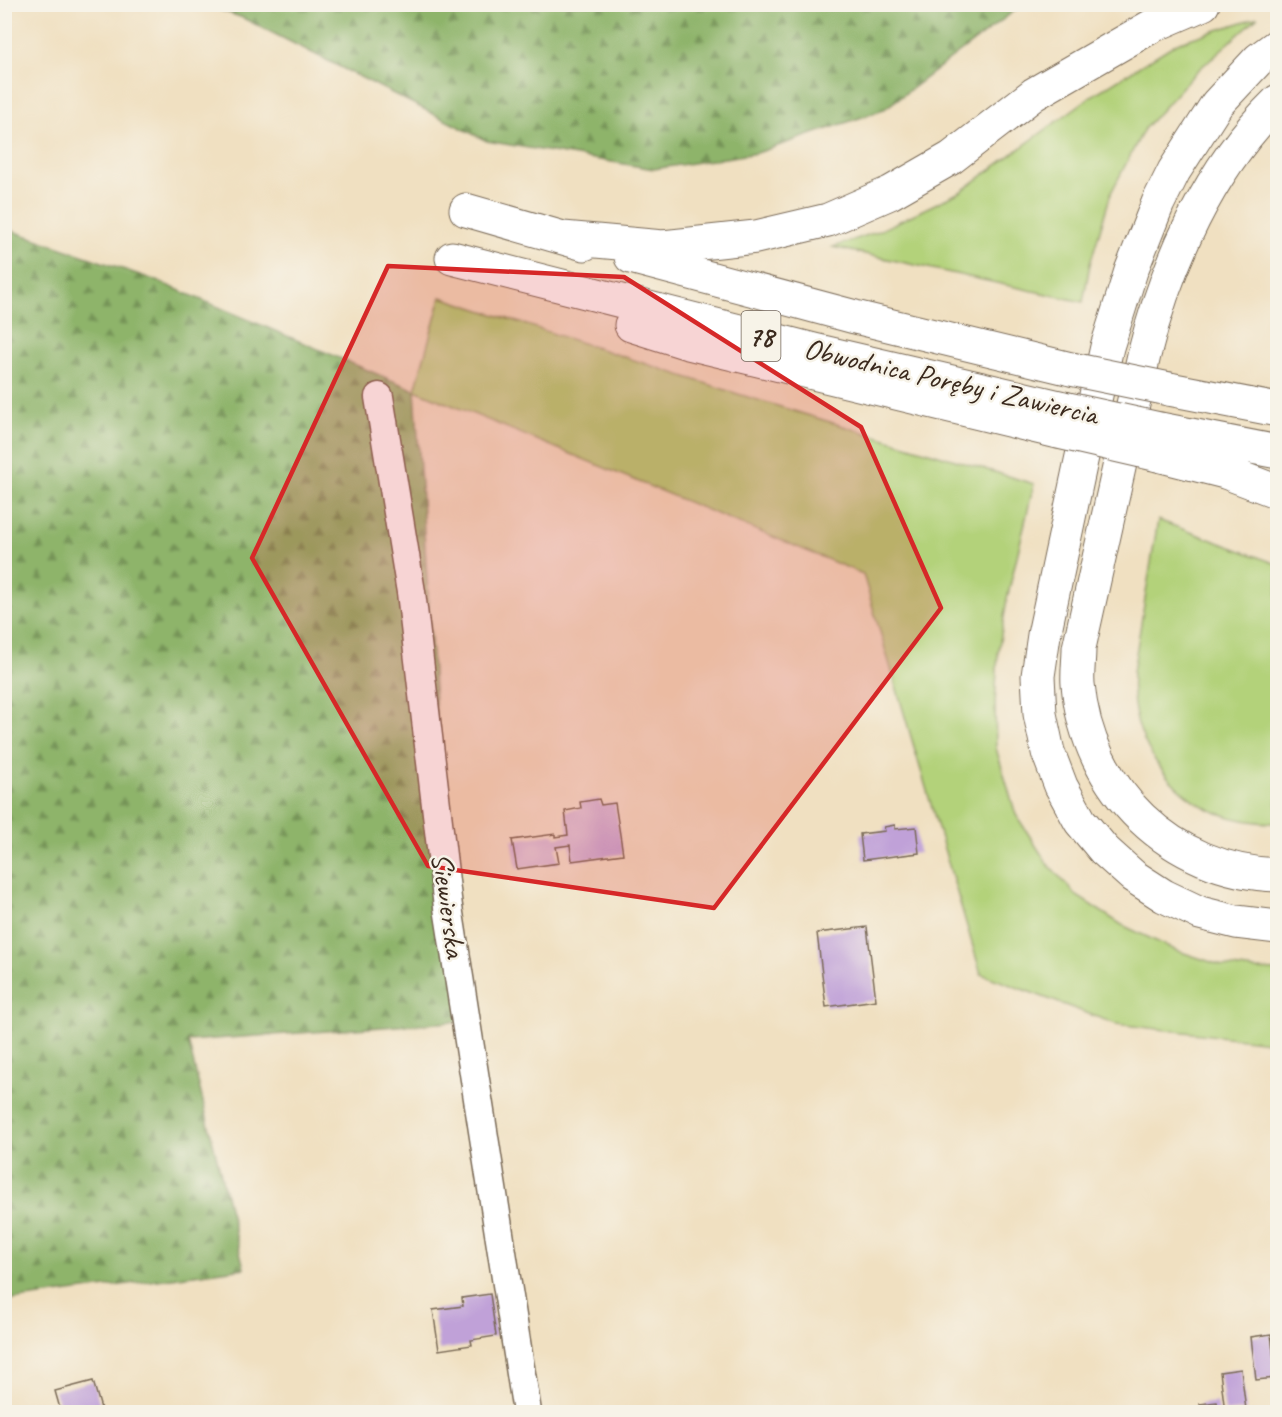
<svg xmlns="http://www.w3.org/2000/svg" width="1282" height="1417" viewBox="0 0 1282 1417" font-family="Caveat,sans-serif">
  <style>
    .green { fill: #b3d27a; stroke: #777e4c; stroke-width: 1.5 }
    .forest { fill: url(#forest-firs); stroke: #646f44; stroke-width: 1.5 }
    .building { fill: #c0a1d8 }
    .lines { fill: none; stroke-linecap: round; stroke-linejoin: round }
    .minor-casing { stroke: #7a6a57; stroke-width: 31 }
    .primary-casing { stroke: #7a6a57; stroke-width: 35 }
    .minor { stroke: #fff; stroke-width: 28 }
    .primary { stroke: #fff; stroke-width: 33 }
    .primary-bridge-casing { stroke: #7a6a57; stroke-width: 35; stroke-linecap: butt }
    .primary-bridge { stroke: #fff; stroke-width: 33 }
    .marked { fill: #d62828; fill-opacity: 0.2; stroke: #d62828; stroke-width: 4.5; stroke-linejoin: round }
    .labels { text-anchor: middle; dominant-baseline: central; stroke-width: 5; stroke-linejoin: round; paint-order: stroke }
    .shield { fill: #f7f3e8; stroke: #73665b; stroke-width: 1.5 }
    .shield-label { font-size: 28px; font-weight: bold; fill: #3b2a1e }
    .street-label { font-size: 30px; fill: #3b2a1e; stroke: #f7f3e8 }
  </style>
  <defs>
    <pattern id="forest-firs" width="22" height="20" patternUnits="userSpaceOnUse" patternTransform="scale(1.5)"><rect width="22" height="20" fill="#8eb46a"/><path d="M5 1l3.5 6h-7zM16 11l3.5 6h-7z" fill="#759357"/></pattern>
  </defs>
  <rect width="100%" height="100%" fill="#f7f3e8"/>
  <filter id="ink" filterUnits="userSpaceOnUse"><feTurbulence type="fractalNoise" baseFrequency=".0167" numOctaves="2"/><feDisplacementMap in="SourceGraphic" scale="12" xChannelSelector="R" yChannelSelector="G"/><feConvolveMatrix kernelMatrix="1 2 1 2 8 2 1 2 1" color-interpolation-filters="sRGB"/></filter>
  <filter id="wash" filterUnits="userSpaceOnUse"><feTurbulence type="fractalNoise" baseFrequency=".008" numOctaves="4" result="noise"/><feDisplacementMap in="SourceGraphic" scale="24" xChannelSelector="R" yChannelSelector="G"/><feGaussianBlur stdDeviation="1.35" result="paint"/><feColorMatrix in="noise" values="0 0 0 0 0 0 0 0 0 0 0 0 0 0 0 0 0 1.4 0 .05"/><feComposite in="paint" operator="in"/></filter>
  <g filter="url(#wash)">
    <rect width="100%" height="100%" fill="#f0e0c1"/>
    <path class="green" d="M1258,17L1196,72L1144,129L1111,193L1090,264L1083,302L833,247L879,231L960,192L1093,95L1177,43Z
      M441,297L738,394L1034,484L1007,599L998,653L995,704L996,748L1016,815L1047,863L1077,896L1122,925L1175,950L1223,966L1255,970L1277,971V1043L1116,1024L981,974L863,574L415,390Z
      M1158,520L1277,564V823C1257,823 1238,821 1218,813C1171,795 1136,745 1133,695C1132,687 1133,679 1133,672Z"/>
    <path class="forest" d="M206,5H1022L883,110L757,153L654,169L487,141L243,18Z
      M4,228L157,281L415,390L448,907L465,1021L188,1041L244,1268L5,1301Z"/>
    <g id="blocks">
      <path class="building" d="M599,799L601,805L615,803L623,854L572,861L570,845L556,847L559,863L517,869L512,840L555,834V837L568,835L565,811L581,808L580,802Z
        M895,825V829L916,827L919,853L863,860L860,834L885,831L884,827Z
        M867,927L876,1000L826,1007L817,933Z
        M490,1294L496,1336L471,1340L472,1345L439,1350L433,1310L463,1306L462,1298Z
        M1271,1334L1276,1378L1256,1380L1251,1337Z
        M1241,1369L1246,1410L1225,1412L1220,1372Z
        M93,1381L102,1412H61L55,1391Z
        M1217,1402L1219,1412H1201L1200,1404Z"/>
    </g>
  </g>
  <g filter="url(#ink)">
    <use href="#blocks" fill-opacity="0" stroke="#7a6a57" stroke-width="1.5"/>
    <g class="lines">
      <g class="minor-casing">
        <path id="minor" d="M379,397L411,592L448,907L527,1412"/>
      </g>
      <g class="primary-casing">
        <path id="primary" d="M1278,45L1259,59L1217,104L1174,171L1158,203L1131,271L1107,347L1081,461L1044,635L1038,676L1040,714L1048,752L1061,786L1080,821L1104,850L1133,876L1164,896L1200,913L1236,922L1278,927
          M1278,101C1209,168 1167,263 1144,355L1079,648C1079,660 1077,673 1078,684C1087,790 1172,872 1278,875
          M466,210L584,244
          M563,238L663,247L756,237L828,220L890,193L951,158L1034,94L1152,26L1203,4
          M631,257L855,317L1071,369
          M452,258L814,350L1064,408
          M631,325L688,343L1058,432
          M1169,389L1278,410
          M1160,429L1278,452
          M1154,454L1225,472L1278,492"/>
      </g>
      <use href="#minor" class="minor"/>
      <use href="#primary" class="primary"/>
      <g class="primary-bridge-casing">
        <path id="primary-bridge" d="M1071,369L1169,389
          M1064,408L1160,429
          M1058,432L1154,454"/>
      </g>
      <use href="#primary-bridge" class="primary-bridge"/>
    </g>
  </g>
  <path class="marked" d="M388,266L624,277L861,427L941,608L714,908L428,866L252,558Z"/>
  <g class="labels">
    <rect class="shield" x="741.5" y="311" width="39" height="50" rx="4.5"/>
    <g class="shield-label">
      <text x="761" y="336">78</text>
    </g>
    <g class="street-label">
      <text transform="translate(951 381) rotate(13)">Obwodnica Poręby i Zawiercia</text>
      <text transform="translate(449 905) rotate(82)">Siewierska</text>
    </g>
  </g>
  <rect width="1282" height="1417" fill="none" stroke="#f7f3e8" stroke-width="24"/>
</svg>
